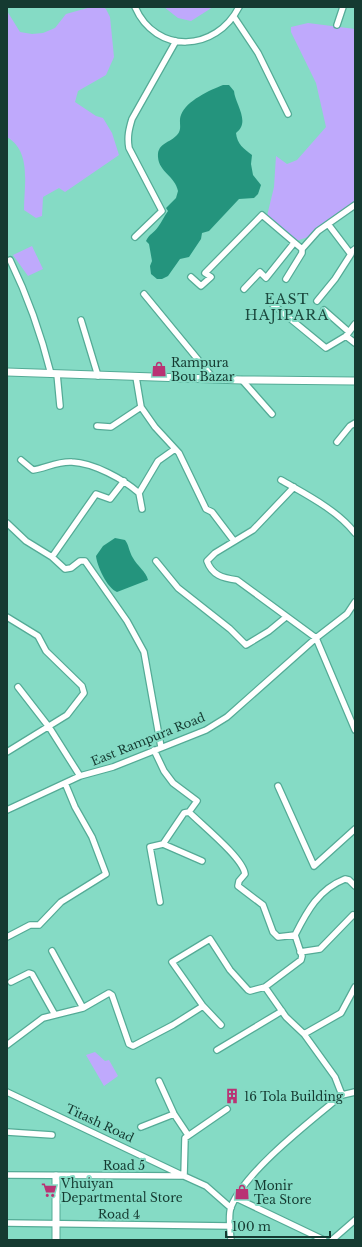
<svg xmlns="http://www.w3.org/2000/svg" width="362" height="1247" viewBox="0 0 362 1247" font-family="'Libre Baskerville',serif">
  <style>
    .green { fill: #bfa9fc }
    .water { fill: #24947d }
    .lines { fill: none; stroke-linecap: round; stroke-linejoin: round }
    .minor-casing { stroke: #54ab96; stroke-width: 8 }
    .tertiary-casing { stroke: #54ab96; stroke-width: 9 }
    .minor { stroke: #fff; stroke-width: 5.5 }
    .tertiary { stroke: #fff; stroke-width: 7 }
    .labels { text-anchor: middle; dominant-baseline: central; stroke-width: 4; stroke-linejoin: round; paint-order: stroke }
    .poi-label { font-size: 12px; fill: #153a31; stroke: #85dbc5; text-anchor: start }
    .street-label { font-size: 12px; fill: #153a31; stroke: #85dbc5 }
    .quarter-label { font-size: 14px; letter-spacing: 1px; fill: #1c4a3f; stroke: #85dbc5 }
  </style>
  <rect width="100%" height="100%" fill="#85dbc5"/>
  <path class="green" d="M91,7H103L106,9L110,17L114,57L106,75L78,91L75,102L96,116L103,118L112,133L119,155L65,192L59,188L43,197L42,216L36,218L24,210C24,185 32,152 7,137V11L20,32L32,34L43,33L55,28L66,14Z
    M164,7H213L191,21L178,18Z
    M308,23L355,29V208L317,234L293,242L267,216L274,187L276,156L287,164L297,160L326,127L316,83L291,32V27Z
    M32,246L43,269L28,276L13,255Z
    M95,1052L105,1061L109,1060L118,1076L104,1086L86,1055Z"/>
  <path class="water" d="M223,85H229L234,91C235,104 251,122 236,133C237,144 244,149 252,155L251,164L253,175L261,185L258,194L254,198L239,199L209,231L202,233L201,239L189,257L180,259L168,276L162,279H157L151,274L150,266L152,261L149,244L146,241C149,234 154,233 158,227C162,222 164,216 168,211L166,208L176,198L178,191C175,176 159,172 158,157C157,143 170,143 177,135C183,129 178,122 181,115C186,101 210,90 223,85Z
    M115,538L125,540C129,545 129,552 133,558C137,566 146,571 148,580L117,592C107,588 97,566 96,556L103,546Z"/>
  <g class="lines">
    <g class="minor-casing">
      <path id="minor" d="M135,7C156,55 216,52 239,7
        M234,17L258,53L288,114
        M337,25L343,7
        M328,224L355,205
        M135,237L162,211L129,148C127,137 129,129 132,119L176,41
        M10,260C28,297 41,334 51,374
        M191,277L201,286L211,277L205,273L262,215L302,249L318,231L328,224L350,253
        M286,279L302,253V249
        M244,289L260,272L266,278L294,243
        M144,294L214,379
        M317,301L335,279L351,254L350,253L355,249
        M270,302L326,348L346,336L355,324
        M324,310L349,332
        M81,320L98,376
        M346,336L355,343
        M57,374L60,406
        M136,377L141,407L155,427L179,453L206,509L212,512L234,541
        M242,380L272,414
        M97,426L111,427L141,407
        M337,442L350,426L355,423
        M21,460L33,470C46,468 58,461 72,462C94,463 123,479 139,493
        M281,480C307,495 337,510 355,533
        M294,487L253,530L215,553L207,561C212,575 222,578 237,580L316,638L355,730
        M142,509L139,493L158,461L175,449
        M7,523L26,541L52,557L65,569L71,568L80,561H85L127,621L144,652L161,747
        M52,557L96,494L110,499L124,481
        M156,561L178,588L230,629L246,645L269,631L286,617
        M7,617L38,636L46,651L82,686L84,693L67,715L7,752
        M18,687L49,727L80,776
        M154,750L164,771L173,783L197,801L189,812L184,813L163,844
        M278,786L314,866L355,829
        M7,810L80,776L113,767L206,730L227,717L316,638L347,614L355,602
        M189,812C203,826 243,858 245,874L239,881L238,886L263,905L273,932L278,937L295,935
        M160,902L150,847L163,844L202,861
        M7,937L30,925H39L61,902L106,874L92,837L75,807L65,783
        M52,951L83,1008
        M300,952L320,949L353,915
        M11,982L29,973L32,974L55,1015
        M265,987L301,960L302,956L295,935C307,911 319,889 345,879L349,880L355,886
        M203,1006L221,1025
        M304,1034L341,1013L355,987
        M7,1045L43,1018L83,1008L109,993L112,995L129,1044L133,1046L173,1025L203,1006L172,962L210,939L230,970L248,990L250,991L265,987L286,1017L304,1034L335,1077L342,1095
        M217,1050L282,1011
        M159,1081L174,1114L188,1135
        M7,1092L184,1176
        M141,1127L174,1114
        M7,1132L52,1135
        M7,1175L184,1176L206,1186L231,1208
        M184,1176L185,1138L227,1109
        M236,1198L324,1240
        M7,1223L230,1226
        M231,1240C230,1230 228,1216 231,1207C245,1171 312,1120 342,1095L355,1092
        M332,1240L355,1220"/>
    </g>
    <g class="tertiary-casing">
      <path id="tertiary" d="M7,372L242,380L355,381
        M56,1240V1176"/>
    </g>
    <use href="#minor" class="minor"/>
    <use href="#tertiary" class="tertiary"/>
  </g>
  <defs>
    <g id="shop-bare" transform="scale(1.2)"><path d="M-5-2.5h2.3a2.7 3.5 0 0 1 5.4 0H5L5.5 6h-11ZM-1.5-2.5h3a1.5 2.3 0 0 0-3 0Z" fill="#b93374" stroke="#85dbc5" stroke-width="2.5" paint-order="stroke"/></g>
    <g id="building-bare" transform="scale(1.2)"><path d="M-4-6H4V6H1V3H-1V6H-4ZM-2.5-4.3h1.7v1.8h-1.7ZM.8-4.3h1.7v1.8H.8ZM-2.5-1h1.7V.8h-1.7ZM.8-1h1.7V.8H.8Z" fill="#b93374" stroke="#85dbc5" stroke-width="2.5" paint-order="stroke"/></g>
    <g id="supermarket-bare" transform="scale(1.2)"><path d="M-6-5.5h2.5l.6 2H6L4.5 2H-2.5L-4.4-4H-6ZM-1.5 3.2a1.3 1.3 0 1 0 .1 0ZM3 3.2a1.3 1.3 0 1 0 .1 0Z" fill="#b93374" stroke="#85dbc5" stroke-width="2.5" paint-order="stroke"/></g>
  </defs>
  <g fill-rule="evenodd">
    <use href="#shop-bare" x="159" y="369"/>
    <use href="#building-bare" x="232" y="1096"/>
    <use href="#supermarket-bare" x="49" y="1190"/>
    <use href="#shop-bare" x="242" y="1192"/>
  </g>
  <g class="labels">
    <g class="poi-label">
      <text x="171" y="362">Rampura<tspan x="171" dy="14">Bou Bazar</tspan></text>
      <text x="244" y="1096">16 Tola Building</text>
      <text x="61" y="1183">Vhuiyan<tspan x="61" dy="14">Departmental Store</tspan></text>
      <text x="254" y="1185">Monir<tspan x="254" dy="14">Tea Store</tspan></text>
    </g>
    <g class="street-label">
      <text transform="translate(148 739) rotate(-22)">East Rampura Road</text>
      <text transform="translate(100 1123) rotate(25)">Titash Road</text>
      <text x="124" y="1165">Road 5</text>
      <text transform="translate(119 1214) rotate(1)">Road 4</text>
    </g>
    <g class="quarter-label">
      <text x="287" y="299">EAST<tspan x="287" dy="16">HAJIPARA</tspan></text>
    </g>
  </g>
  <rect width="362" height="1247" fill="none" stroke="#153a31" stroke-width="16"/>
  <path d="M226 1231v6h104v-6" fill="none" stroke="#153a31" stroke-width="2"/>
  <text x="232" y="1231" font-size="12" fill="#153a31" stroke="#85dbc5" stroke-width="3" paint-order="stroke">100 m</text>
</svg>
